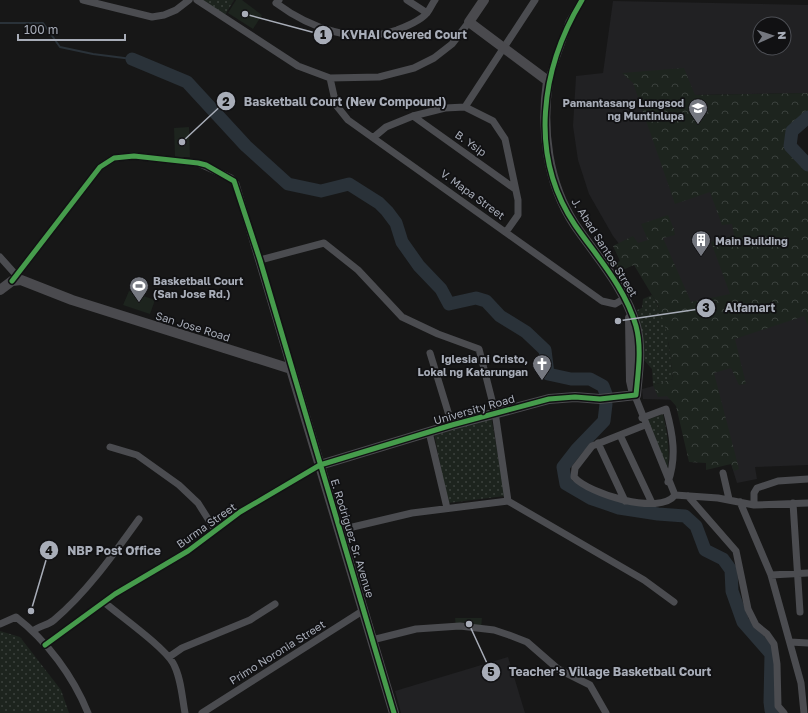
<svg xmlns="http://www.w3.org/2000/svg" width="808" height="713" viewBox="0 0 808 713" font-family="'Golos Text',sans-serif">
  <style>
    .built { fill: #212123; fill-rule: evenodd }
    .grass { fill: #1d241e }
    .forest { fill: url(#forest-crowns) }
    .park { fill: url(#park-dots) }
    .lines { fill: none; stroke-linecap: round; stroke-linejoin: round }
    .stream { stroke: #2a3239; stroke-width: 2 }
    .river { stroke: #2a3239; stroke-width: 13 }
    .street { stroke: #4b4c50; stroke-width: 7 }
    .secondary { stroke: #4a4a4e; stroke-width: 10 }
    .cycleway-casing { stroke: #111113; stroke-width: 8 }
    .cycleway { stroke: #469c4c; stroke-width: 5 }
    .labels { text-anchor: middle; dominant-baseline: central; stroke-width: 3.5; stroke-linejoin: round; paint-order: stroke }
    .poi-label { font-size: 11px; font-weight: bold; fill: #a8adb8; stroke: #111113; text-anchor: end }
    .street-label { font-size: 11px; fill: #a8adb8; stroke: #111113 }
    .leader { fill: none; stroke: #a8adb8; stroke-width: 1.5 }
    .callout-dot { fill: #a8adb8; stroke: #111113; stroke-width: 1.5 }
    .mark-label { font-size: 12px; text-anchor: middle; font-weight: bold; fill: #111 }
    .callout-label { font-size: 12px; text-anchor: middle; font-weight: bold; fill: #a8adb8; stroke: #111113; stroke-width: 3.5; stroke-linejoin: round; paint-order: stroke }
  </style>
  <defs>
    <pattern id="forest-crowns" width="20" height="18" patternUnits="userSpaceOnUse"><rect width="20" height="18" fill="#1d241e"/><path d="M2 6a3 3 0 1 1 6 0M12 15a3 3 0 1 1 6 0" fill="none" stroke="#3b413d"/></pattern>
    <pattern id="park-dots" width="8" height="8" patternUnits="userSpaceOnUse"><rect width="8" height="8" fill="#1d241e"/><path d="M2 2h.1M6 6h.1" fill="none" stroke="#3b413d" stroke-width="1.8" stroke-linecap="round"/></pattern>
  </defs>
  <rect width="100%" height="100%" fill="#171717"/>
  <path class="built" d="M613,1L808,5V93L695,95L808,207V465L755,467L757,479L737,483L731,464L680,400L643,399L642,389L676,380L671,344L659,300L640,271L613,236L589,194L578,160L573,126L576,76L603,73ZM760,24H784V48H760Z
    M508,657L525,713H401L395,691Z"/>
  <path class="grass" d="M236,0H242L262,15L253,29L228,13Z
    M189,127L190,157H175L174,128Z
    M129,291L155,300L150,314L123,305Z
    M455,618H482L481,630H456Z"/>
  <path class="forest" d="M684,68L695,95L808,93V117L792,131L790,146L808,165V326L804,316L735,339L746,384L739,385L731,368L714,373L739,469L734,471L731,464L706,470V463L689,462L676,406L667,396L658,397L653,385L673,379L669,345L658,305L634,265L618,272L615,264L620,261L613,246L633,236L638,243L648,240L641,224L668,215L674,229L675,235L663,238L691,302L730,294L711,242L734,235L732,224L722,225L710,192L675,204L633,83L622,73Z"/>
  <path class="park" d="M203,0H234L225,15Z
    M652,295C667,319 670,351 673,379L653,385L652,369L642,358L641,328L637,310L642,308L643,299Z
    M663,414C667,433 671,451 667,471L647,420Z
    M491,416L505,496L448,503L434,433Z
    M0,631L20,637L61,690L69,713H0Z"/>
  <g class="lines">
    <path class="stream" d="M0,23H43L60,47L93,54L132,59"/>
    <path class="river" d="M132,59L187,82L246,146L288,184L321,191L349,184L379,203L387,211L396,223L402,242L419,266L441,289L449,304L476,298L486,301L500,316L526,332L545,350L548,374L571,379H590L603,386L606,394
      M808,117L792,131L790,146L808,165
      M606,404L604,421L577,449L563,467L566,484L590,498L619,508L658,514L685,516L696,526L705,550L723,559L731,570L732,591L743,622L771,654L770,702L771,710L773,713"/>
    <path class="street" d="M83,0L152,17L164,15L176,10L189,0
      M197,0L298,66L330,78L379,77L414,68L434,58L452,44L469,22
      M279,0L276,3C311,29 355,44 397,30C407,26 420,21 427,13C430,9 432,4 435,0
      M407,0L427,13
      M330,78L336,105L348,120L602,301L615,304L625,298
      M548,81L569,22L582,0
      M465,107L535,0
      M413,116L515,189
      M374,137L386,127L413,116L445,108L465,107L493,121L505,139L518,200V215L506,232
      M0,257L17,276
      M260,260L324,243L358,270L402,317L438,334L479,349L495,412L508,501
      M12,281L100,167L114,158L134,156L198,163L231,178L236,184L291,369
      M430,353L452,425
      M635,396L675,495
      M642,418L666,409C673,434 677,457 668,482
      M645,425L592,446L575,468L574,477C589,494 660,516 675,495
      M429,432L447,508
      M620,435L652,503
      M598,443L625,501
      M110,447L137,455L179,485L198,503L215,530
      M723,473L729,499
      M675,495L718,498L754,505L808,503
      M688,496L736,551L748,609L756,625L767,634L774,644L777,664L778,706L784,713
      M740,502L771,575L801,683L804,713
      M793,503L800,612
      M754,505V493L757,488L778,481L808,479
      M340,530L412,513L508,501L644,580L674,602
      M771,575L808,573
      M104,602C120,616 163,646 173,663C181,677 182,697 185,713
      M0,624L16,617C47,641 73,676 88,713
      M33,631C40,625 47,626 54,620C87,592 113,555 139,519
      M372,640L416,629L460,626L494,630L509,635L527,642L558,669L590,685L606,713
      M790,642L808,643
      M45,645L115,594L188,551L240,512L320,465
      M169,657L182,648L250,620L275,604
      M202,713L364,610"/>
    <path class="secondary" d="M0,290L12,281L21,280L72,300L291,369L394,713
      M630,318L631,381L634,394
      M320,465L452,425L549,399L575,397L600,399L636,395C638,373 642,348 636,326C625,287 597,257 575,225C547,183 541,129 548,81L469,22L484,0"/>
    <g class="cycleway-casing">
      <path id="cycleway" d="M12,281L100,167L114,158L134,156L198,163L206,165L234,181L260,260L394,713
        M45,645L115,594L188,551L240,512L320,465L452,425L549,399L575,397L600,399L636,395C638,373 642,348 636,326C625,287 597,257 575,225C528,155 541,68 582,0"/>
    </g>
    <use href="#cycleway" class="cycleway"/>
  </g>
  <defs>
    <g id="school-pin" transform="scale(1)"><path d="M0 17L-7.5 6A9.5 9.5 0 1 1 7.5 6Z" fill="#757880" stroke="#111113"/><path d="M0-5L7-2L0 1L-7-2ZM-4 1L0 2.5L4 1V4Q0 6-4 4Z" fill="#fff"/></g>
    <g id="building-pin" transform="scale(1)"><path d="M0 17L-7.5 6A9.5 9.5 0 1 1 7.5 6Z" fill="#757880" stroke="#111113"/><path d="M-4-6H4V6H1V3H-1V6H-4ZM-2.5-4.3h1.7v1.8h-1.7ZM.8-4.3h1.7v1.8H.8ZM-2.5-1h1.7V.8h-1.7ZM.8-1h1.7V.8H.8Z" fill="#fff"/></g>
    <g id="stadium-pin" transform="scale(1)"><path d="M0 17L-7.5 6A9.5 9.5 0 1 1 7.5 6Z" fill="#757880" stroke="#111113"/><path d="M0-5a6.5 5 0 1 0 0 10a6.5 5 0 1 0 0-10ZM-3.5-1.8h7v3.6h-7Z" fill="#fff"/></g>
    <g id="church-pin" transform="scale(1)"><path d="M0 17L-7.5 6A9.5 9.5 0 1 1 7.5 6Z" fill="#757880" stroke="#111113"/><path d="M-1.2-6h2.4v3.5h3.3v2.4h-3.3V6h-2.4V-.1h-3.3v-2.4h3.3Z" fill="#fff"/></g>
  </defs>
  <g fill-rule="evenodd">
    <use href="#school-pin" x="698" y="108"/>
    <use href="#building-pin" x="701" y="240"/>
    <use href="#stadium-pin" x="139" y="286"/>
    <use href="#church-pin" x="542" y="364"/>
  </g>
  <g class="labels">
    <g class="poi-label">
      <text x="684" y="102">Pamantasang Lungsod<tspan x="684" dy="13">ng Muntinlupa</tspan></text>
      <text x="715" y="240" text-anchor="start">Main Building</text>
      <text x="153" y="280" text-anchor="start">Basketball Court<tspan x="153" dy="13">(San Jose Rd.)</tspan></text>
      <text x="528" y="358">Iglesia ni Cristo,<tspan x="528" dy="13">Lokal ng Katarungan</tspan></text>
    </g>
    <g class="street-label">
      <text transform="translate(471 143) rotate(35)">B. Ysip</text>
      <text transform="translate(473 194) rotate(36)">V. Mapa Street</text>
      <text transform="translate(605 247) rotate(58)">J. Abad Santos Street</text>
      <text transform="translate(193 326) rotate(17)">San Jose Road</text>
      <text transform="translate(474 409) rotate(-16)">University Road</text>
      <text transform="translate(206 525) rotate(-35)">Burma Street</text>
      <text transform="translate(353 538) rotate(73)">E. Rodriguez Sr. Avenue</text>
      <text transform="translate(277 652) rotate(-32)">Primo Noronia Street</text>
    </g>
  </g>
  <path class="leader" d="M245 14L323 35M182 142L226 101M618 321L706 308M31 611L49 550M469 624L491 672"/>
  <g class="callout-dot">
    <circle cx="245" cy="14" r="4"/>
    <circle cx="182" cy="142" r="4"/>
    <circle cx="618" cy="321" r="4"/>
    <circle cx="31" cy="611" r="4"/>
    <circle cx="469" cy="624" r="4"/>
    <circle cx="323" cy="35" r="10"/>
    <circle cx="226" cy="101" r="10"/>
    <circle cx="706" cy="308" r="10"/>
    <circle cx="49" cy="550" r="10"/>
    <circle cx="491" cy="672" r="10"/>
  </g>
  <g class="mark-label">
    <text x="323" y="39">1</text>
    <text x="226" y="106">2</text>
    <text x="706" y="312">3</text>
    <text x="49" y="555">4</text>
    <text x="491" y="676">5</text>
  </g>
  <g class="callout-label">
    <text x="404" y="39">KVHAI Covered Court</text>
    <text x="345" y="106">Basketball Court (New Compound)</text>
    <text x="750" y="312">Alfamart</text>
    <text x="114" y="555">NBP Post Office</text>
    <text x="610" y="676">Teacher's Village Basketball Court</text>
  </g>
  <g transform="translate(772 36) rotate(87)"><circle r="19" fill="#111113" stroke="#4d4f55"/>
  <path d="M0-3L7 15L0 10L-7 15Z" fill="#757880"/>
  <text y="-6" font-size="11" font-weight="bold" text-anchor="middle" fill="#a8adb8">N</text>
  </g>
  <path d="M18 34v6h107v-6" fill="none" stroke="#a8adb8" stroke-width="2"/>
  <text x="24" y="34" font-size="12" fill="#a8adb8" stroke="#111113" stroke-width="3" paint-order="stroke">100 m</text>
</svg>
